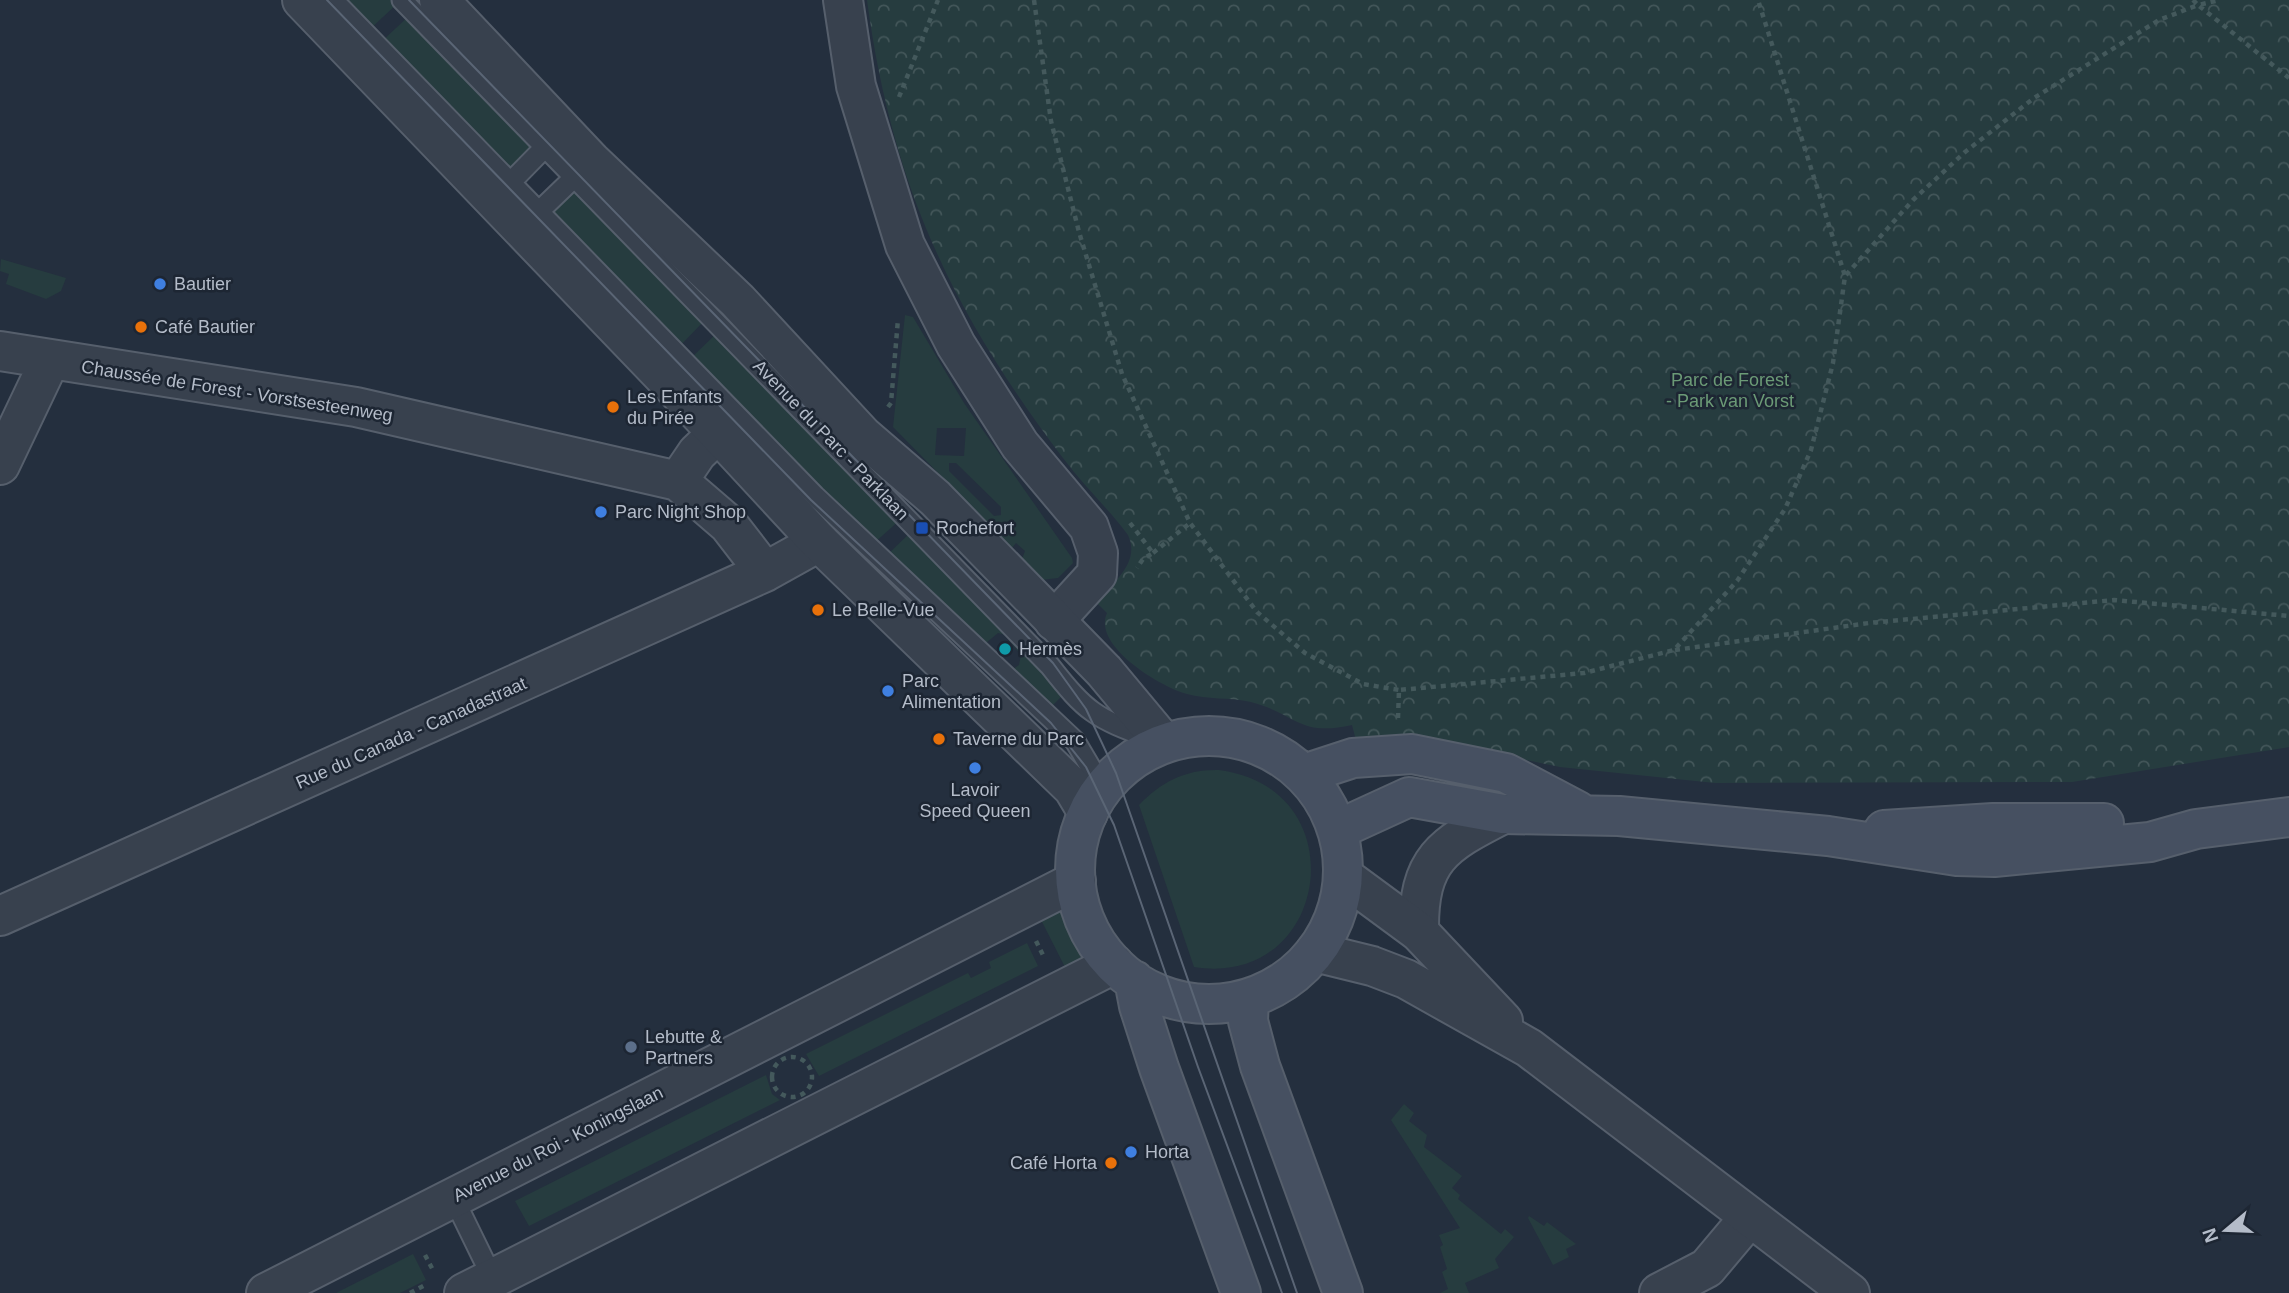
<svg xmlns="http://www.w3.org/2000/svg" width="2289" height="1293" viewBox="0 0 2289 1293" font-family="Helvetica,sans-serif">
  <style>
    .green { fill: #263c3f; fill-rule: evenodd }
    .park { fill: url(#park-crowns) }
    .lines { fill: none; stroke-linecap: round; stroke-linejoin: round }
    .service-casing { stroke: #565f6c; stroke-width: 23 }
    .minor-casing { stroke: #565f6c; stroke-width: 42 }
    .tertiary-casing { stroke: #565f6c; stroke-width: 42 }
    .secondary-casing { stroke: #565f6c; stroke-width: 42 }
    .path { stroke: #44595c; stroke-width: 4.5; stroke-dasharray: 5 5; stroke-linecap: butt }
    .service { stroke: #38414e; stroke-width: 19 }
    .minor { stroke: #38414e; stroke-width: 38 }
    .tertiary { stroke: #38414e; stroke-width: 38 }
    .secondary { stroke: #465061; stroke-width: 38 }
    .tram { stroke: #5a6575; stroke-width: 2 }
    .shop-dot { fill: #3f7fe0; stroke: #1d2633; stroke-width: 2.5 }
    .food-dot { fill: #e8710a; stroke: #1d2633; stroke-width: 2.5 }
    .transit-dot { fill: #1a4fb4; stroke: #1d2633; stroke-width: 2.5 }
    .culture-dot { fill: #0f9aa8; stroke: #1d2633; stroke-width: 2.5 }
    .service-dot { fill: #5c6f8a; stroke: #1d2633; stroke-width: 2.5 }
    .labels { text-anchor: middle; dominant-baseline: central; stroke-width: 5; stroke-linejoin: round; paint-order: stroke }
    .poi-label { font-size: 18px; fill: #b4bcc9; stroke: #1d2633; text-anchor: start }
    .park-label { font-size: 18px; fill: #6b9a76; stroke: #1d2633 }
    .street-label { font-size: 18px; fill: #b4bcc9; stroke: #1d2633 }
  </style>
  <defs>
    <pattern id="park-crowns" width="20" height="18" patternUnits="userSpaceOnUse" patternTransform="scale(1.75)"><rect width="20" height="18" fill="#263c3f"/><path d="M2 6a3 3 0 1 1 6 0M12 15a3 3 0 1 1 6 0" fill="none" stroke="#435659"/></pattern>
  </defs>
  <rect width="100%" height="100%" fill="#242f3e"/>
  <path class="green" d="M338,0H397L399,2L368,31Z
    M412,13L538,144L506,175L379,44Z
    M580,186L707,318L676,350L548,217Z
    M1,259L66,278L61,291L46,299L6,284L9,274L0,271Z
    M905,315L913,317L964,403L1072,558L1073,563L1058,578L1041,580L1022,559L1025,551L1016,543L1012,548L893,427ZM937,428H966L964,456L935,455ZM949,463H956L1001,507V515L994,516L949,471Z
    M720,330L901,519L873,544L688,361Z
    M912,531L1064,694L1050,708L1010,671L1019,665L1021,655L1005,635L998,633L986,643V649L886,556Z
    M1219,770C1359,788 1330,989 1194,967L1139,805C1161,782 1186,769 1219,770Z
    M1057,909L1062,911L1081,957L1080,965L1068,973L1038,914Z
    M1027,943L1038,966L819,1076L806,1054L968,973L971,978L991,968L989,962Z
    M766,1075L772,1094L780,1100L529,1226L515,1201Z
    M1404,1104L1414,1113L1409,1121L1427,1135L1424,1147L1462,1176L1452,1188L1460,1195L1458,1199L1501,1234L1505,1229L1514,1237L1495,1259L1499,1268L1465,1283L1469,1293H1440L1448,1289L1442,1272L1447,1269L1440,1247L1443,1245L1439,1235L1460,1228L1391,1120Z
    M1529,1216L1544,1226L1547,1222L1576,1244L1566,1249L1569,1257L1553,1265L1528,1218Z
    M413,1254L426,1280L400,1293H336Z"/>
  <path class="park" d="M867,0H2289V747L2072,782L1715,783L1560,767L1429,740L1385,736L1356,740L1352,725C1299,737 1297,714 1251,702C1230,697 1208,700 1187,694C1161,687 1092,646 1107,613L1096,602C1113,582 1141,563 1128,535C1108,508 1083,485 1063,458C951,310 892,185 867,0Z"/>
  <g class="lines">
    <g class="service-casing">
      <path id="service" d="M333,0L815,496L1075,741L1098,780L1100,792
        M402,0L1050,666C1086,712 1095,718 1150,738
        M501,192L553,139
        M529,221L583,169
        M453,1197L493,1279"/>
    </g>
    <g class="minor-casing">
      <path id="minor" d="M843,0L856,86L905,245L956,345L1020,445L1089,527L1098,553L1097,574L1054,621
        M0,351L356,407L678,481L697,453L718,433
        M0,465L50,360
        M678,481L728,524L765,572
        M0,916L765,572L819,542
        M1419,932C1418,859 1442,845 1503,814
        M1659,1293L1707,1268L1749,1218"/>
    </g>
    <g class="tertiary-casing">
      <path id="tertiary" d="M302,0L718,433L819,542L1073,788L1088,813
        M439,0L591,161L738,301L863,436L935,498L1104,671L1164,743
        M1343,876L1419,932L1503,1021
        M1315,952L1372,966L1406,979L1529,1048L1850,1293
        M266,1293L1076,881
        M464,1293L1114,964"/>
    </g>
    <g class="secondary-casing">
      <path id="secondary" d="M1075 870a134 134 0 1 1 268 0a134 134 0 1 1-268 0Z
        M1304,774L1353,758L1412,754L1506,773L1578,811
        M1337,830L1409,797L1503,814L1619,816L1828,836L1957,856L1994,857L2150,842L2196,829L2289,817
        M1884,830L1993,823H2104
        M1134,980L1139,1006L1159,1068L1241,1293
        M1249,998L1248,1021L1260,1066L1343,1293"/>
    </g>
    <path class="path" d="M1034,0L1051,121L1079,232L1122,374L1190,523L1257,612L1305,653L1363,684L1399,690
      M2193,0L2198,5L2220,0
      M899,97L938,0
      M1846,275L1913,200L1965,152L2034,98L2159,20L2198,5L2289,78
      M888,407L891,403L898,319
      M1130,523L1153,553L1143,559L1137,568
      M1153,553L1190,523
      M1675,650L1869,623L2114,600L2289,616
      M1398,718L1399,690L1584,673L1674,650L1737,581L1785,509L1811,450L1833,363L1845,276L1758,0
      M1036,941L1045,959
      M772 1077a20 20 0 1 1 40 0a20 20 0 1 1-40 0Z
      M425,1255L434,1272
      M410,1293L427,1284"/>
    <use href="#service" class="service"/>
    <use href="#minor" class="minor"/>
    <use href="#tertiary" class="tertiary"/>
    <use href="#secondary" class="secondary"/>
    <path class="tram" d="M327,0L811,500L1051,723L1086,767L1114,825L1198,1067L1282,1293
      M409,0L1053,663L1086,709L1116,773L1297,1293"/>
  </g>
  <g class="shop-dot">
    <circle cx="160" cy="284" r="7"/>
    <circle cx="601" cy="512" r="7"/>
    <circle cx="888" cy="691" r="7"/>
    <circle cx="975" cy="768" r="7"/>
    <circle cx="1131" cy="1152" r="7"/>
  </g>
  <g class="food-dot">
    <circle cx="141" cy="327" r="7"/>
    <circle cx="613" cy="407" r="7"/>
    <circle cx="818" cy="610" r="7"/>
    <circle cx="939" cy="739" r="7"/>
    <circle cx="1111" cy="1163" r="7"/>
  </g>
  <rect class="transit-dot" x="915" y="521" width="14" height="14" rx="3.5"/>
  <circle class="culture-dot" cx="1005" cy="649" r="7"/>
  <circle class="service-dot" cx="631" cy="1047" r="7"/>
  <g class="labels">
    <g class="poi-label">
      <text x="174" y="284">Bautier</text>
      <text x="155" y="327">Café Bautier</text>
      <text x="627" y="397">Les Enfants<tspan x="627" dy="21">du Pirée</tspan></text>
      <text x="615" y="512">Parc Night Shop</text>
      <text x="936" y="528">Rochefort</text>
      <text x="832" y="610">Le Belle-Vue</text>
      <text x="1019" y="649">Hermès</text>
      <text x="902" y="681">Parc<tspan x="902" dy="21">Alimentation</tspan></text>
      <text x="953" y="739">Taverne du Parc</text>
      <text x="975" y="790" text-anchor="middle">Lavoir<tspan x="975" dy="21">Speed Queen</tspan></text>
      <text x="645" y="1037">Lebutte &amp;<tspan x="645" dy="21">Partners</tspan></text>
      <text x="1145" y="1152">Horta</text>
      <text x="1097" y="1163" text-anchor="end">Café Horta</text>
    </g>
    <g class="park-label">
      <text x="1730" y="380">Parc de Forest<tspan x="1730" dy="21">- Park van Vorst</tspan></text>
    </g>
    <g class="street-label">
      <text transform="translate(237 391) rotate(9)">Chaussée de Forest - Vorstsesteenweg</text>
      <text transform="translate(831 440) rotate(46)">Avenue du Parc - Parklaan</text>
      <text transform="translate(411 733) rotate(-24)">Rue du Canada - Canadastraat</text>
      <text transform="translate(558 1144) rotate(-27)">Avenue du Roi - Koningslaan</text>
    </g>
  </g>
  <g transform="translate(2226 1230) rotate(251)" stroke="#1d2633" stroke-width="5" paint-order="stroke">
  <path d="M0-5L12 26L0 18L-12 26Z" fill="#b4bcc9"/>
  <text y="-10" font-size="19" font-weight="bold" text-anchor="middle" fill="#b4bcc9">N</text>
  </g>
</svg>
